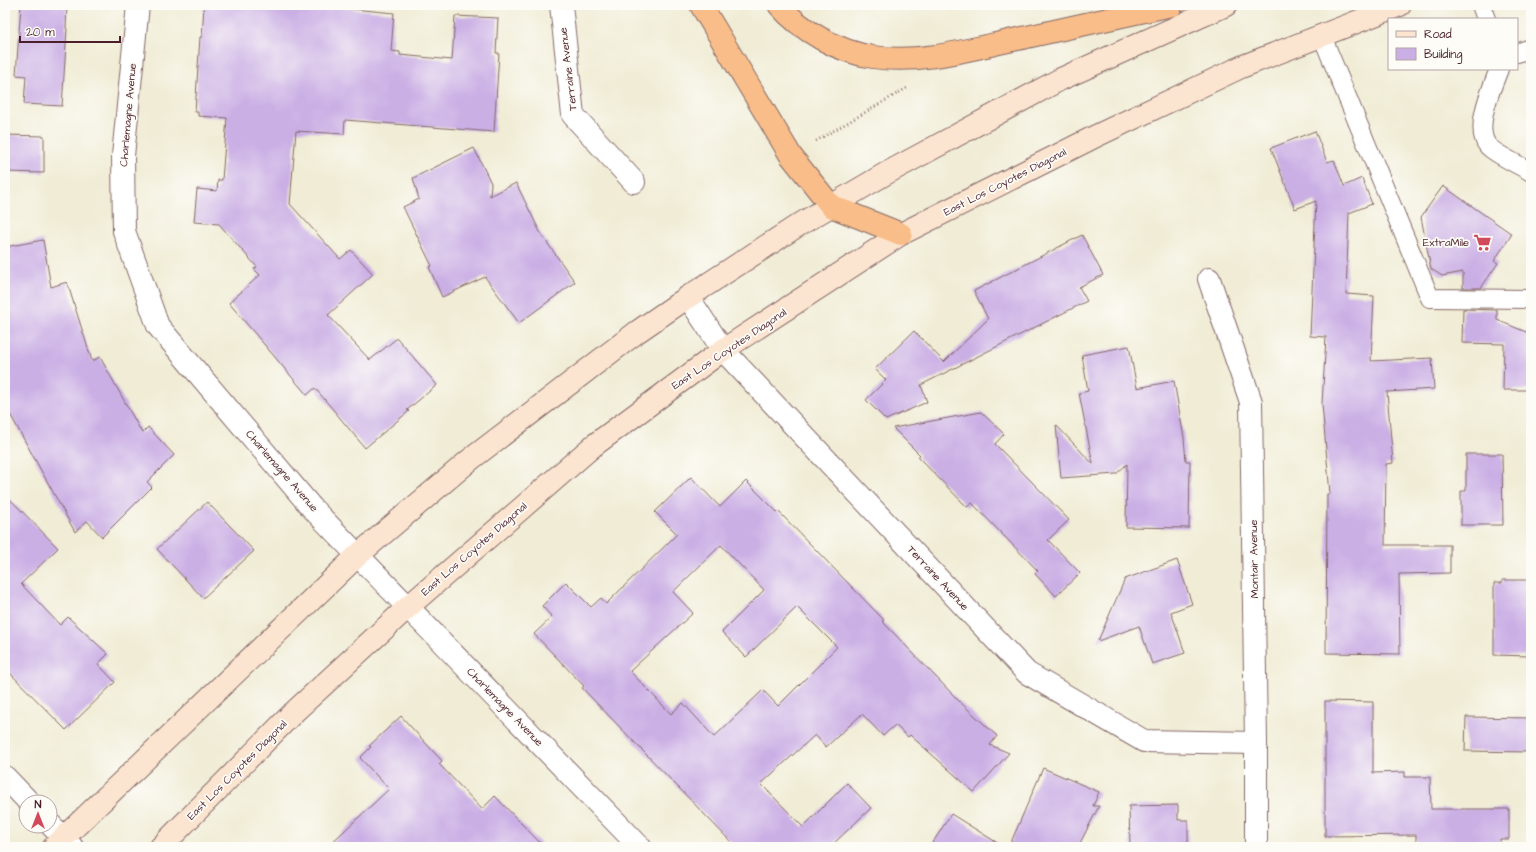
<svg xmlns="http://www.w3.org/2000/svg" width="1536" height="852" font-family="'Architects Daughter',sans-serif">
<style>
.building{fill:#caafe5;fill-rule:evenodd}
.lines{fill:none;stroke-linecap:round;stroke-linejoin:round}
.service-casing{stroke:#846766;stroke-width:20}
.minor-casing{stroke:#846766;stroke-width:24}
.secondary-casing{stroke:#846766;stroke-width:24}
.motorway-casing{stroke:#846766;stroke-width:24}
.path{stroke:#846766;stroke-width:2.5;stroke-dasharray:1 3;stroke-linecap:butt}
.service{stroke:#fff;stroke-width:18}
.minor{stroke:#fff;stroke-width:22}
.secondary{stroke:#fce5d0;stroke-width:22}
.motorway{stroke:#f8bd89;stroke-width:22}
.labels{text-anchor:middle;dominant-baseline:central;stroke-width:3.5;stroke-linejoin:round;paint-order:stroke}
.street-label{font-size:11px;fill:#4a1f2b;stroke:#fdfcf7}
.poi-label{font-size:11px;fill:#4a1f2b;stroke:#fdfcf7;text-anchor:end}
</style>
<rect width="100%" height="100%" fill="#fdfcf7"/>
<filter id="ink" filterUnits="userSpaceOnUse"><feTurbulence type="fractalNoise" baseFrequency=".025" numOctaves="2"/><feDisplacementMap in="SourceGraphic" scale="8" xChannelSelector="R" yChannelSelector="G"/><feConvolveMatrix kernelMatrix="1 2 1 2 8 2 1 2 1" color-interpolation-filters="sRGB"/></filter>
<filter id="wash" filterUnits="userSpaceOnUse"><feTurbulence type="fractalNoise" baseFrequency=".012" numOctaves="4" result="noise"/><feDisplacementMap in="SourceGraphic" scale="16" xChannelSelector="R" yChannelSelector="G"/><feGaussianBlur stdDeviation="0.9" result="paint"/><feColorMatrix in="noise" values="0 0 0 0 0 0 0 0 0 0 0 0 0 0 0 0 0 1.4 0 .05"/><feComposite in="paint" operator="in"/></filter>
<g filter="url(#wash)">
<rect width="100%" height="100%" fill="#f0ecd5"/>
<g id="blocks">
<!-- building -->
<g class="building">
<path d="M 21,5 L 67,5 L 66,28 L 67,29 L 62,106 L 24,104 L 26,76 L 16,75 Z"/>
<path d="M 204,5 L 311,5 L 394,13 L 391,51 L 400,52 L 400,55 L 452,60 L 455,16 L 498,18 L 496,53 L 499,53 L 494,132 L 345,120 L 344,134 L 296,131 L 290,204 L 340,259 L 351,250 L 373,274 L 328,315 L 370,360 L 397,338 L 437,385 L 407,410 L 409,411 L 365,448 L 315,388 L 307,395 L 229,303 L 260,275 L 254,269 L 257,267 L 219,224 L 194,222 L 197,189 L 217,191 L 218,180 L 222,180 L 227,118 L 198,116 L 198,112 L 195,112 L 200,37 L 202,37 Z"/>
<path d="M 1315,131 L 1327,162 L 1334,160 L 1344,186 L 1362,178 L 1372,204 L 1349,213 L 1346,294 L 1374,296 L 1371,361 L 1432,358 L 1434,389 L 1387,392 L 1393,463 L 1386,464 L 1385,545 L 1450,545 L 1450,573 L 1399,574 L 1400,654 L 1326,653 L 1327,494 L 1330,494 L 1322,404 L 1326,337 L 1310,336 L 1316,201 L 1295,209 L 1271,148 Z"/>
<path d="M 5,135 L 44,136 L 44,173 L 5,172 Z"/>
<path d="M 474,148 L 491,183 L 490,196 L 516,183 L 541,234 L 575,282 L 519,323 L 485,277 L 442,297 L 429,267 L 432,266 L 403,207 L 419,199 L 413,178 Z"/>
<path d="M 1443,186 L 1512,234 L 1494,261 L 1498,263 L 1481,288 L 1463,288 L 1463,272 L 1442,276 L 1431,269 L 1421,217 Z"/>
<path d="M 1082,235 L 1103,275 L 1079,287 L 1087,301 L 921,385 L 927,402 L 886,420 L 866,400 L 886,380 L 875,369 L 914,331 L 944,362 L 988,319 L 974,291 Z"/>
<path d="M 43,240 L 51,287 L 67,282 L 92,361 L 100,357 L 142,433 L 148,427 L 174,455 L 147,482 L 152,487 L 102,537 L 87,521 L 75,532 L 5,405 L 5,247 Z"/>
<path d="M 1463,309 L 1497,310 L 1497,320 L 1531,334 L 1531,390 L 1503,390 L 1504,344 L 1462,343 Z"/>
<path d="M 1129,346 L 1137,388 L 1174,381 L 1184,438 L 1186,461 L 1190,461 L 1189,528 L 1126,527 L 1127,464 L 1116,474 L 1061,478 L 1056,425 L 1093,464 L 1079,393 L 1088,391 L 1082,355 Z"/>
<path d="M 981,412 L 1004,434 L 995,444 L 1069,520 L 1048,540 L 1080,573 L 1056,596 L 1035,574 L 1038,571 L 972,503 L 967,507 L 918,457 L 920,455 L 893,428 Z"/>
<path d="M 1466,454 L 1502,454 L 1503,525 L 1461,525 L 1461,491 L 1466,491 Z"/>
<path d="M 691,477 L 720,507 L 746,481 L 777,512 L 778,511 L 884,620 L 882,621 L 960,702 L 997,736 L 990,745 L 1009,753 L 974,792 L 910,735 L 908,737 L 895,725 L 883,736 L 862,714 L 826,747 L 815,735 L 761,784 L 803,827 L 847,783 L 871,808 L 830,847 L 736,847 L 582,688 L 584,686 L 534,634 L 552,617 L 542,606 L 566,582 L 591,607 L 601,598 L 606,604 L 677,534 L 655,512 ZM 721,545 L 764,590 L 722,632 L 746,657 L 797,607 L 837,647 L 778,706 L 763,690 L 714,737 L 683,703 L 671,714 L 630,671 L 693,613 L 673,592 Z"/>
<path d="M 5,494 L 58,548 L 21,584 L 60,625 L 68,617 L 108,654 L 98,664 L 115,682 L 66,730 L 5,668 Z"/>
<path d="M 207,502 L 254,551 L 203,598 L 157,549 Z"/>
<path d="M 1177,560 L 1192,604 L 1171,612 L 1185,653 L 1152,664 L 1139,626 L 1098,641 L 1125,579 Z"/>
<path d="M 1502,580 L 1531,580 L 1531,656 L 1494,655 L 1494,583 L 1502,583 Z"/>
<path d="M 1325,701 L 1373,702 L 1373,773 L 1405,772 L 1405,777 L 1430,777 L 1431,809 L 1509,809 L 1509,839 L 1500,839 L 1500,847 L 1416,847 L 1416,835 L 1325,836 Z"/>
<path d="M 401,716 L 442,761 L 439,764 L 482,809 L 495,796 L 544,847 L 327,847 L 389,789 L 360,758 L 371,747 L 369,746 Z"/>
<path d="M 1466,717 L 1531,718 L 1531,752 L 1465,751 Z"/>
<path d="M 1043,768 L 1099,792 L 1093,806 L 1099,806 L 1078,847 L 1009,847 Z"/>
<path d="M 1178,805 L 1178,820 L 1188,820 L 1188,847 L 1130,847 L 1129,806 Z"/>
<path d="M 951,814 L 1004,847 L 930,847 Z"/>
</g>
</g>
</g>
<g filter="url(#ink)">
<use href="#blocks" fill-opacity="0" stroke="#846766" stroke-width="1"/>
<g class="lines">
<defs>
<g id="service">
<path d="M 1481,5 L 1486,19"/>
<path d="M 1322,36 L 1430,298 L 1531,299"/>
<path d="M 1517,53 L 1531,48"/>
<path d="M 1499,69 C 1492,88 1473,128 1488,146 C 1495,154 1521,166 1531,172"/>
</g>
<g id="minor">
<path d="M 138,5 L 123,156 L 124,231 L 158,326 L 312,508 L 640,847"/>
<path d="M 561,5 L 573,115 L 634,182"/>
<path d="M 1209,279 L 1251,402 L 1256,743 L 1256,847"/>
<path d="M 688,297 L 723,350 L 1027,673 L 1144,741 L 1256,743"/>
<path d="M 5,777 L 29,802"/>
<path d="M 50,824 L 72,847"/>
</g>
<g id="secondary">
<path d="M 54,847 L 358,555 L 471,459 L 637,332 L 688,297 L 797,226 L 885,174 L 1061,79 L 1226,5"/>
<path d="M 161,847 L 294,712 L 408,607 L 593,446 L 723,350 L 901,234 L 1096,136 L 1241,67 L 1400,5"/>
</g>
<g id="motorway">
<path d="M 701,5 L 791,156 L 831,206 L 901,234"/>
<path d="M 779,5 C 801,31 839,52 873,57 C 919,64 967,50 1013,40 C 1066,28 1119,17 1172,5"/>
</g>
</defs>
<!-- service casing -->
<use href="#service" class="service-casing"/>
<!-- minor casing -->
<use href="#minor" class="minor-casing"/>
<!-- secondary casing -->
<use href="#secondary" class="secondary-casing"/>
<!-- motorway casing -->
<use href="#motorway" class="motorway-casing"/>
<!-- path -->
<path class="path" d="M 816,141 L 907,88"/>
<!-- service -->
<use href="#service" class="service"/>
<!-- minor -->
<use href="#minor" class="minor"/>
<!-- secondary -->
<use href="#secondary" class="secondary"/>
<!-- motorway -->
<use href="#motorway" class="motorway"/>
</g>
</g>
<!-- icons -->
<defs>
<symbol id="supermarket-bare" viewBox="-9 -9 18 18"><path d="M-6-5.5h2.5l.6 2H6L4.5 2H-2.5L-4.4-4H-6ZM-1.5 3.2a1.3 1.3 0 1 0 .1 0ZM3 3.2a1.3 1.3 0 1 0 .1 0Z" fill="#d1495b" stroke="#fdfcf7" stroke-width="2.5" paint-order="stroke"/></symbol>
</defs>
<g fill-rule="evenodd">
<use href="#supermarket-bare" x="1470" y="230" width="25" height="25"/>
</g>
<g class="labels">
<!-- street labels -->
<g class="street-label">
<text transform="translate(568 69) rotate(-97)">Terraine Avenue</text>
<text transform="translate(128 115) rotate(-85)">Charlemagne Avenue</text>
<text transform="translate(1005 182) rotate(-27)">East Los Coyotes Diagonal</text>
<text transform="translate(729 349) rotate(-34)">East Los Coyotes Diagonal</text>
<text transform="translate(282 471) rotate(49)">Charlemagne Avenue</text>
<text transform="translate(474 549) rotate(-41)">East Los Coyotes Diagonal</text>
<text transform="translate(1254 559) rotate(-91)">Montair Avenue</text>
<text transform="translate(938 578) rotate(47)">Terraine Avenue</text>
<text transform="translate(505 707) rotate(46)">Charlemagne Avenue</text>
<text transform="translate(237 770) rotate(-45)">East Los Coyotes Diagonal</text>
</g>
<!-- poi labels -->
<g class="poi-label">
<text x="1469" y="242">ExtraMile</text>
</g>
</g>
<!-- margin -->
<rect width="1536" height="852" fill="none" stroke="#fdfcf7" stroke-width="20"/>
<!-- legend -->
<rect x="1388" y="18" width="130" height="52" fill="#fdfcf7" stroke="#b5a4a5"/>
<rect x="1396" y="31" width="20" height="6" fill="#fce5d0" stroke="#b5a4a5"/>
<text x="1424" y="38" font-size="12" fill="#4a1f2b">Road</text>
<rect x="1396" y="48" width="20" height="12" fill="#caafe5" stroke="#b5a4a5"/>
<text x="1424" y="58" font-size="12" fill="#4a1f2b">Building</text>
<!-- north arrow -->
<g transform="translate(38 814)"><circle r="19" fill="#fdfcf7" stroke="#b5a4a5"/>
<path d="M0-3L7 15L0 10L-7 15Z" fill="#d1495b"/>
<text y="-6" font-size="11" font-weight="bold" text-anchor="middle" fill="#4a1f2b">N</text>
</g>
<!-- scale -->
<path d="M20 36v6h100v-6" fill="none" stroke="#4a1f2b" stroke-width="2"/>
<text x="26" y="36" font-size="12" fill="#4a1f2b" stroke="#fdfcf7" stroke-width="3" paint-order="stroke">20 m</text>
</svg>
